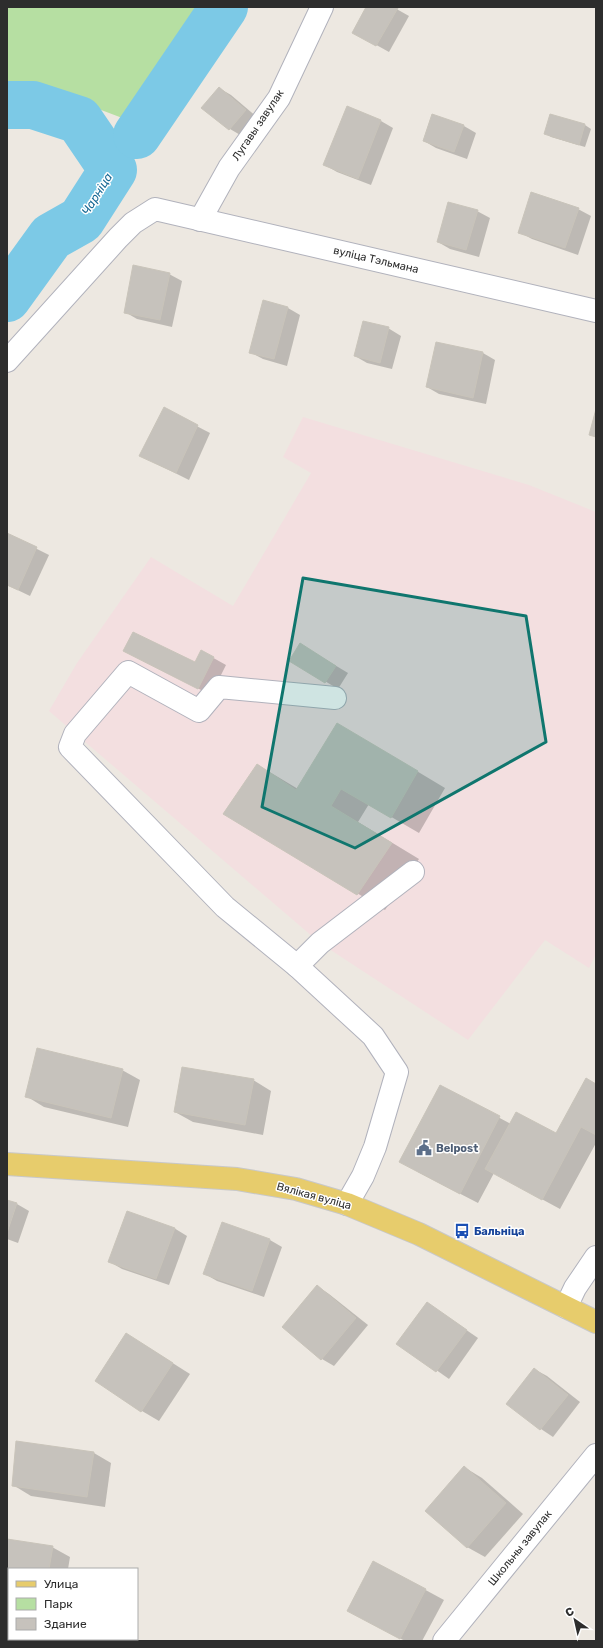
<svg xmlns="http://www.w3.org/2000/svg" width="603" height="1648" font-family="Rubik,sans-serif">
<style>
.medical{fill:#f3dfe0}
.green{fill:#b6dfa2}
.shadow{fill:#0003}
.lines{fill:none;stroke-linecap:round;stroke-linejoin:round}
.river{stroke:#7cc9e6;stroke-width:48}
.building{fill:#c6c2bc;stroke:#c9c4ba}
.minor-casing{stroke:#b1b2bc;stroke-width:24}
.major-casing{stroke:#c8c8c8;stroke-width:24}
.minor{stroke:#fff;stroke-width:22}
.major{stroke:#e7cc6c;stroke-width:22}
.marked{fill:#0f766e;fill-opacity:0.2;stroke:#0f766e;stroke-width:3;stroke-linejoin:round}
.labels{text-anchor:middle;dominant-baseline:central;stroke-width:3;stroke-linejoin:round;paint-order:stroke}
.street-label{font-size:11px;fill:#2d2d2d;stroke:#fff}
.service-label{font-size:11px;font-weight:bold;fill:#4e5e75;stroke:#fff;text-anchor:start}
.transit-label{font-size:11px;font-weight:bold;fill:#164399;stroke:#fff;text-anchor:start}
.water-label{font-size:12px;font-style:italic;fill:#186995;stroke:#fff}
</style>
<rect width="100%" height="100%" fill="#ede8e1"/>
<!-- medical -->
<path class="medical" d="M 303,417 L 529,485 L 596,512 L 596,954 L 589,968 L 545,940 L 468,1040 L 320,943 L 49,711 L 77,663 L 151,557 L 233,606 L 311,473 L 283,457 Z"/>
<!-- green -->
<path class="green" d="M 7,7 L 218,7 L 146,127 L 38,86 L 7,84 Z"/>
<!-- shadow -->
<g class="shadow">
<path d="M 367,7 L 393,7 L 409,16 L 389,52 L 353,32 Z"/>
<path d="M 219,88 L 231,95 L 258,118 L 242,136 L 230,129 L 203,108 Z"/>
<path d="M 347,108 L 381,121 L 393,128 L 371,185 L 337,172 L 325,165 Z"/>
<path d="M 551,115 L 585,125 L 591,129 L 585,147 L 551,137 L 545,133 Z"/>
<path d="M 464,126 L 476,133 L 467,159 L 436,148 L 424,141 Z"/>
<path d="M 578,209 L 591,216 L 578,255 L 532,239 L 519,232 Z"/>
<path d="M 477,211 L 490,218 L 479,257 L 450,249 L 438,242 Z"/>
<path d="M 169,274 L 182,281 L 172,327 L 137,319 L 125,312 Z"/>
<path d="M 288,308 L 300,315 L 287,366 L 263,359 L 250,352 Z"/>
<path d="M 388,328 L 401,336 L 392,369 L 367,363 L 355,356 Z"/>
<path d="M 437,343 L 483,353 L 495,360 L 486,404 L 439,394 L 427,387 Z"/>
<path d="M 164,409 L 210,433 L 189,480 L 153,462 Z"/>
<path d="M 7,534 L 49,555 L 30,596 L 7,585 Z"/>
<path d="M 124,651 L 195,663 L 201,651 L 226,665 L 211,695 Z"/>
<path d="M 313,652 L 348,673 L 338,689 L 290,660 Z"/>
<path d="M 365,740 L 445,788 L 419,833 L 369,804 L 358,822 L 419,859 L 385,910 L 224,813 L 258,765 L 298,789 Z"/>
<path d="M 122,1070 L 140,1080 L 128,1127 L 44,1107 L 26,1096 Z"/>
<path d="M 253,1080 L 271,1091 L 263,1135 L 193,1122 L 175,1112 Z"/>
<path d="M 596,1085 L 596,1143 L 560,1209 L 494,1173 L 478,1203 L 418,1172 L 440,1086 L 511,1124 L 556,1135 Z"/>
<path d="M 7,1201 L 17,1204 L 29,1211 L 18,1243 L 7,1239 Z"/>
<path d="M 174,1228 L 187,1236 L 169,1285 L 122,1269 L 110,1262 Z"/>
<path d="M 270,1240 L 282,1247 L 264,1297 L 217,1281 L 205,1274 Z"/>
<path d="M 317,1286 L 329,1294 L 368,1325 L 334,1366 L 322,1359 Z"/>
<path d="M 427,1303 L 478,1338 L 449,1379 L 398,1343 Z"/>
<path d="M 144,1345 L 190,1374 L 159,1421 L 142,1411 Z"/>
<path d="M 534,1369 L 547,1376 L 580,1402 L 553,1437 L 541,1429 L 507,1403 Z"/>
<path d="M 94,1453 L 111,1463 L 105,1507 L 31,1496 L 13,1485 Z"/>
<path d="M 464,1467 L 482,1478 L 523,1514 L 485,1557 L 467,1547 Z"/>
<path d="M 7,1540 L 52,1547 L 70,1557 L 68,1569 L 9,1569 L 9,1582 L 7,1581 Z"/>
<path d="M 374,1562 L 444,1600 L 422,1641 L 405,1641 L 366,1620 Z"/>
</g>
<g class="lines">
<!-- river -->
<g class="river">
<path d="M 7,105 L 33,105 L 79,120 L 113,170 L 81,220 L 51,237 L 7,298"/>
<path d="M 137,135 L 224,7"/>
</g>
</g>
<!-- building -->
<g class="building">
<path d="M 366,7 L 398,8 L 376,46 L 352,33 Z"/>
<path d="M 219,87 L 246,110 L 229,130 L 201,108 Z"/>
<path d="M 347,106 L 381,120 L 358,179 L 323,165 Z"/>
<path d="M 432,114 L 464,125 L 454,152 L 423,141 Z"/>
<path d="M 550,114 L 585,124 L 579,145 L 544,134 Z"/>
<path d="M 531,192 L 579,208 L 565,248 L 518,233 Z"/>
<path d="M 448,202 L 478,210 L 466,250 L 437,242 Z"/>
<path d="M 133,265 L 170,273 L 160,320 L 124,313 Z"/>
<path d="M 263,300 L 288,307 L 274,359 L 249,353 Z"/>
<path d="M 363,321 L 389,327 L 380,363 L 354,356 Z"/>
<path d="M 436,342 L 483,352 L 473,398 L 426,387 Z"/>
<path d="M 164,407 L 198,425 L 176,473 L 139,456 Z"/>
<path d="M 596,409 L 596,437 L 589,435 Z"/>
<path d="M 7,533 L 37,547 L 18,590 L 7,585 Z"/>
<path d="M 133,632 L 195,662 L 201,650 L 214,657 L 198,689 L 123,651 Z"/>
<path d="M 300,643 L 336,666 L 325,683 L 289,661 Z"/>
<path d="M 337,723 L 418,771 L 391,818 L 341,789 L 331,806 L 392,843 L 357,895 L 223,814 L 257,764 L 296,790 Z"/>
<path d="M 37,1048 L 123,1069 L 111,1118 L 25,1097 Z"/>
<path d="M 182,1067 L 254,1079 L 245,1125 L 174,1112 Z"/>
<path d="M 586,1078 L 596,1084 L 596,1135 L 581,1127 L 542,1200 L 485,1169 L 516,1112 L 556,1133 Z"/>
<path d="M 440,1085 L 500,1116 L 460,1194 L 399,1162 Z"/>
<path d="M 7,1200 L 17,1203 L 7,1233 Z"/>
<path d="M 127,1211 L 175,1228 L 156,1279 L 108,1262 Z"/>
<path d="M 222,1222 L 270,1239 L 252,1291 L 203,1274 Z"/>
<path d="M 317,1285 L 356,1318 L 321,1360 L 282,1327 Z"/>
<path d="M 427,1302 L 467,1330 L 436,1372 L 396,1344 Z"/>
<path d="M 126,1333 L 173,1363 L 141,1412 L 95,1381 Z"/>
<path d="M 534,1368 L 568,1395 L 540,1430 L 506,1404 Z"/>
<path d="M 16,1441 L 94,1452 L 87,1497 L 12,1486 Z"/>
<path d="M 464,1466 L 506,1503 L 467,1548 L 425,1511 Z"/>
<path d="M 7,1539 L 53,1546 L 49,1569 L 9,1569 L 9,1575 L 7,1575 Z"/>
<path d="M 373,1561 L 426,1589 L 400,1639 L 347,1611 Z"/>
</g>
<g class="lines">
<defs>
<g id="minor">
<path d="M 200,220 L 229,168 L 279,98 L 322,7"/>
<path d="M 7,361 L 118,238 L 133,223 L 155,209 L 596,311"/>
<path d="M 335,698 L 219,687 L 199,711 L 128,672 L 75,734 L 70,747 L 225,907 L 297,966 L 373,1036 L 397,1072 L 375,1147 L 363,1176 L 347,1204"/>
<path d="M 297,966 L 320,943 L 413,872"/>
<path d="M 566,1307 L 575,1288 L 596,1257"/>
<path d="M 444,1641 L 596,1455"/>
</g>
<path id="major" d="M 7,1164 L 237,1179 L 296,1189 L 347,1204 L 419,1234 L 596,1322"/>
</defs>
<!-- minor casing -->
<use href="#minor" class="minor-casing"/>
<!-- major casing -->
<use href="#major" class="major-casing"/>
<!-- minor -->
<use href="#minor" class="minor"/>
<!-- major -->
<use href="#major" class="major"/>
</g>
<!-- marked area -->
<path class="marked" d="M 303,578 L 526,616 L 546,742 L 355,848 L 262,807 Z"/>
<!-- icons -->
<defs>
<symbol id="civic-bare" viewBox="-9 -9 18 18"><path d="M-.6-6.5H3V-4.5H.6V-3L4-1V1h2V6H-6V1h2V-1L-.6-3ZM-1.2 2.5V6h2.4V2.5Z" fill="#5c6f8a" stroke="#fff" stroke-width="2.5" paint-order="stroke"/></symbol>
<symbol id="bus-bare" viewBox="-9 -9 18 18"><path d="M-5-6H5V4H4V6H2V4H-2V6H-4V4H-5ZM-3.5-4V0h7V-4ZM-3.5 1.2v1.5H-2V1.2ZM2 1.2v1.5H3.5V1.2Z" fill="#1a4fb4" stroke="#fff" stroke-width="2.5" paint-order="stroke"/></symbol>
</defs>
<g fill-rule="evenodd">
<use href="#civic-bare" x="413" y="1137" width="22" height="22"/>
<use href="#bus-bare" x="451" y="1220" width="22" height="22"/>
</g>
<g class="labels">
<!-- street labels -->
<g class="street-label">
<text transform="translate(258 125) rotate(-56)">Лугавы завулак</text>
<text transform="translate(376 260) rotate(13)">вуліца Тэльмана</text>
<text transform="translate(314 1196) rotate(15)">Вялікая вуліца</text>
<text transform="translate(520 1548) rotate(-51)">Школьны завулак</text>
</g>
<!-- service labels -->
<g class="service-label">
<text x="436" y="1148">Belpost</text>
</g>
<!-- transit labels -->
<g class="transit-label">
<text x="474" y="1231">Бальніца</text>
</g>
<!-- water labels -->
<g class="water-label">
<text transform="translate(97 194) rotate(-58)">Чарніца</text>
</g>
</g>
<!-- border -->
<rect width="603" height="1648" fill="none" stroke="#2d2d2d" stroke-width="16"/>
<!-- legend -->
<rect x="8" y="1568" width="130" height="72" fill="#ffffff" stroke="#ababab"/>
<rect x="16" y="1581" width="20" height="6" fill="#e7cc6c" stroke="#ababab"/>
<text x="44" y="1588" font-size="12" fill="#2d2d2d">Улица</text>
<rect x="16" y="1598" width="20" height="12" fill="#b6dfa2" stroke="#ababab"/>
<text x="44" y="1608" font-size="12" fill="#2d2d2d">Парк</text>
<rect x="16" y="1618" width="20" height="12" fill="#c6c2bc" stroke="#ababab"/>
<text x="44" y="1628" font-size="12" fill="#2d2d2d">Здание</text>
<!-- north arrow -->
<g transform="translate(575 1620) rotate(326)" stroke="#ffffff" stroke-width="3" paint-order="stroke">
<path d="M0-3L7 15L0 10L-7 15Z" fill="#2d2d2d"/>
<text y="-6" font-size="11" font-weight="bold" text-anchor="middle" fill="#2d2d2d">С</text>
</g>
</svg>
